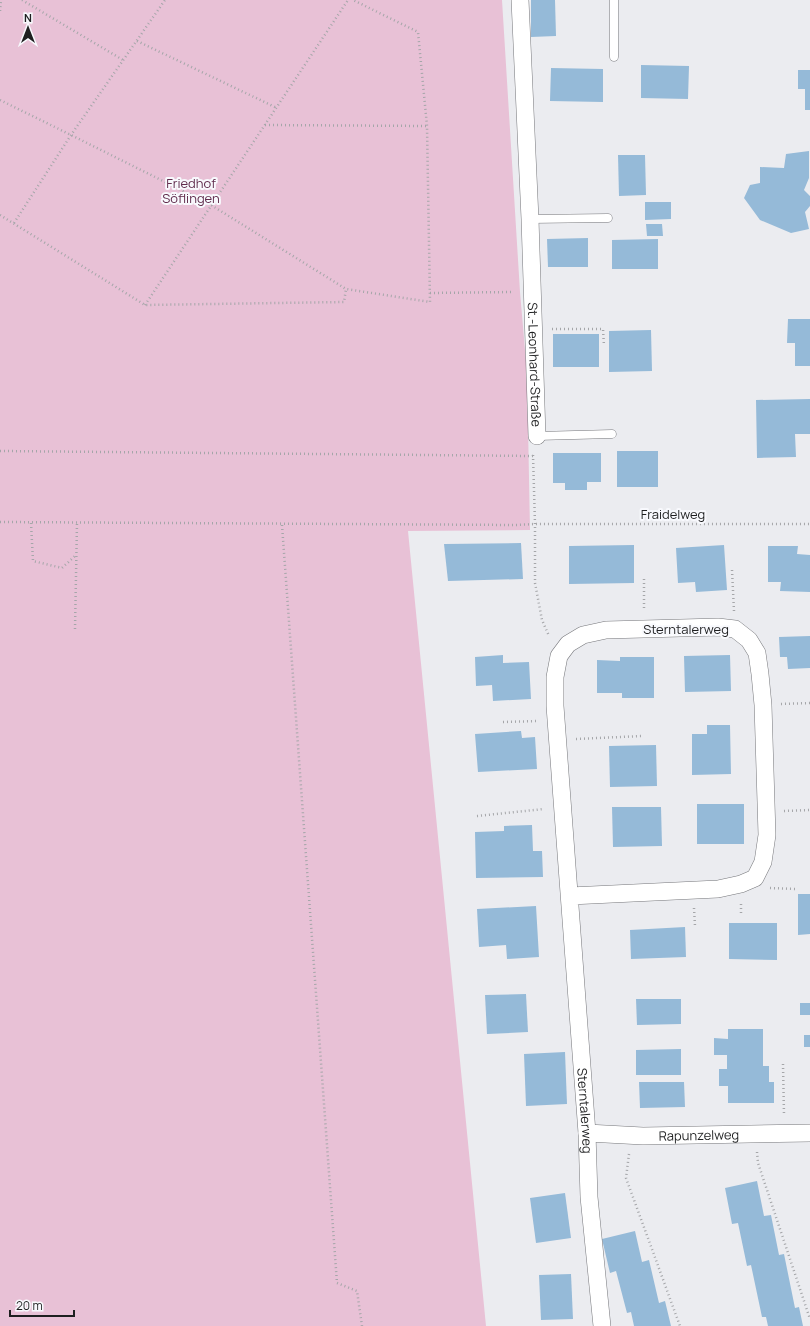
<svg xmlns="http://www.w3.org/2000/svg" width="810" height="1326" font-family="Manrope,sans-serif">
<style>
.green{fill:#e8c1d6}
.building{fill:#95bad8}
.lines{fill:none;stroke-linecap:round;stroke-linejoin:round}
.service-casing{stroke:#76777b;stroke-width:9}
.minor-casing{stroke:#76777b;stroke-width:18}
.path{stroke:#a5a6a9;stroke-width:2.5;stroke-dasharray:1 3;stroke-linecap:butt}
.service{stroke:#fff;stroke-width:8}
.minor{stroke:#fff;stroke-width:17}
.labels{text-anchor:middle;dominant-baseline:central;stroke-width:4;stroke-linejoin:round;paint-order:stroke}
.park-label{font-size:13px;fill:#602b4c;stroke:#f8f9fd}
.street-label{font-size:13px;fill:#1e1f20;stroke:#f8f9fd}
</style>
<rect width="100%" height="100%" fill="#ebecf0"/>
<!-- green -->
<path class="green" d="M 0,0 L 502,0 L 520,292 L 527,373 L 530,530 L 408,531 L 486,1326 L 0,1326 Z"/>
<!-- building -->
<g class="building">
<path d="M 531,0 L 555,0 L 556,36 L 531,37 Z"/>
<path d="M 641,65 L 689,66 L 688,99 L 641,98 Z"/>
<path d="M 551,68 L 603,69 L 603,102 L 550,101 Z"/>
<path d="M 798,70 L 810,70 L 810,110 L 805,110 L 805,89 L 798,89 Z"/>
<path d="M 809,151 L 809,178 L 804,190 L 810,196 L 810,206 L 805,212 L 809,229 L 791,233 L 760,220 L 744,198 L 750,185 L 760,183 L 760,167 L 784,168 L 786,154 Z"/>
<path d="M 618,155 L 645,155 L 646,195 L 619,196 Z"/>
<path d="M 645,202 L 671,202 L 671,219 L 645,220 Z"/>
<path d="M 646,224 L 662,224 L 663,236 L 647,236 Z"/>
<path d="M 588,238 L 588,267 L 548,267 L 547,239 Z"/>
<path d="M 658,239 L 658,269 L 612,269 L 612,240 Z"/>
<path d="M 788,319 L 810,319 L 810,366 L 795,366 L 795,343 L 787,343 Z"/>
<path d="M 651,330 L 652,371 L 609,372 L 609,331 Z"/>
<rect x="553" y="334" width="46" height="33"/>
<path d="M 810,399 L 810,434 L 795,434 L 796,457 L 757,458 L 756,400 Z"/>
<rect x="617" y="451" width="41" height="36"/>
<path d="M 553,453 L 601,453 L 601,482 L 587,482 L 587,490 L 565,490 L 565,483 L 553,483 Z"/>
<path d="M 521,543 L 523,579 L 448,581 L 444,544 Z"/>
<path d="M 634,545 L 634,583 L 569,584 L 569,546 Z"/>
<path d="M 724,545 L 727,590 L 696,592 L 695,582 L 678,583 L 676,548 Z"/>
<path d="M 768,546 L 798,546 L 797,554 L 810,555 L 810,592 L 780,591 L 781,582 L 768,582 Z"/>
<path d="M 810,636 L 810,668 L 788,669 L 787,657 L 780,657 L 779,637 Z"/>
<path d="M 503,655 L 503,663 L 529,662 L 531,699 L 493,701 L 492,685 L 476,686 L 475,657 Z"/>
<path d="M 730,655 L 731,691 L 685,692 L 684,656 Z"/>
<path d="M 620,657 L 654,657 L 654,698 L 622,698 L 622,693 L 597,693 L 597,660 L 620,661 Z"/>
<path d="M 707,725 L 730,725 L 731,774 L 692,775 L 692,734 L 707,734 Z"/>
<path d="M 521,731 L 522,738 L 535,737 L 537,769 L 478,772 L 475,734 Z"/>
<path d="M 656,745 L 657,786 L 610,787 L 609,746 Z"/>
<rect x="697" y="804" width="47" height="40"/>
<path d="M 612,807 L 661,807 L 662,846 L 613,847 Z"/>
<path d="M 532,825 L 533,851 L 542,851 L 543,877 L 476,878 L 475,832 L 504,831 L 504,826 Z"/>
<path d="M 798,894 L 810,894 L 810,934 L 798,935 Z"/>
<path d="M 536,906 L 539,957 L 507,959 L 506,945 L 479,947 L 477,909 Z"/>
<path d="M 729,923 L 777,923 L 777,960 L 729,959 Z"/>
<path d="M 685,927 L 686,957 L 631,959 L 630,930 Z"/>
<path d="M 526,994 L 528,1032 L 487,1034 L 485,995 Z"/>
<path d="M 636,999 L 681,999 L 681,1024 L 637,1025 Z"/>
<rect x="800" y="1003" width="10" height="12"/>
<path d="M 728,1029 L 763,1029 L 763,1066 L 769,1066 L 769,1082 L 774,1082 L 774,1103 L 728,1103 L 728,1086 L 719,1086 L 719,1069 L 727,1069 L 727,1055 L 714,1055 L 714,1038 L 728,1039 Z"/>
<rect x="804" y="1035" width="6" height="12"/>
<path d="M 681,1049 L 681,1075 L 636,1075 L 636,1050 Z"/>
<path d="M 565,1052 L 567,1104 L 526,1106 L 524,1054 Z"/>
<path d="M 639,1082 L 684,1082 L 685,1107 L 640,1108 Z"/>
<path d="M 757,1181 L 764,1216 L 771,1215 L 779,1255 L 784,1254 L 795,1308 L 799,1307 L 803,1326 L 768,1326 L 766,1317 L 762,1317 L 751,1265 L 747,1266 L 738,1223 L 732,1224 L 725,1188 Z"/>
<path d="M 565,1193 L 571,1238 L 536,1243 L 530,1198 Z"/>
<path d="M 635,1231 L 642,1262 L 649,1260 L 659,1303 L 665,1301 L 671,1326 L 634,1326 L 631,1312 L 627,1313 L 616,1271 L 610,1273 L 602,1239 Z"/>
<path d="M 571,1274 L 573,1319 L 541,1320 L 539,1275 Z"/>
</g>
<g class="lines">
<defs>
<g id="service">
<path d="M 614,57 L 614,0"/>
<path d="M 530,219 L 608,218"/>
<path d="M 537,436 L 612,434"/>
</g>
<g id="minor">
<path id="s1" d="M 520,0 L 530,219 L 537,436"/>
<path id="s2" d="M 570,896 L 718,889 L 741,884 L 755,878 L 763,862 L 767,835 L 763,705 L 760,674 L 757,653 L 749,640 L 735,629 L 718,627 L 606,630 L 583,635 L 568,644 L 559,656 L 555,677 L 555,706 L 587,1133 L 589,1197 L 602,1326"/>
<path id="s3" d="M 587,1133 L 643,1136 L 810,1133"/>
</g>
</defs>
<!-- service casing -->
<use href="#service" class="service-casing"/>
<!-- minor casing -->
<use href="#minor" class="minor-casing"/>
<!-- path -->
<g class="path">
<path d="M 22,0 L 123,60"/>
<path d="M 0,11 L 1,0"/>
<path d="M 137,41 L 277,108"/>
<path d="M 0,100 L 71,135 L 211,205 L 346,289 L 430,302 L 427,126 L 418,32 L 353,0"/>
<path d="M 265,125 L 427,126"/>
<path d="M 0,215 L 145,305 L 344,302 L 346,289"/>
<path d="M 14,223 L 71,135 L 165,0"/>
<path d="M 430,293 L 513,292"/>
<path d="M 145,305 L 348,0"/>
<path d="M 552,329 L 603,329 L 604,346"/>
<path d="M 0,451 L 533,456"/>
<path d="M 533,455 L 535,524 L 535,583 L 542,620 L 549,636"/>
<path d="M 0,522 L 517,525 L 535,524 L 810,524"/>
<path d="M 31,523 L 33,561 L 62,568 L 76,555"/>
<path d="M 282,525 L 337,1283 L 357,1291 L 362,1326"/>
<path d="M 732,570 L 734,611"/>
<path d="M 644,579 L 644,610"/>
<path d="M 75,629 L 77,523"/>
<path d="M 781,704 L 810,703"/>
<path d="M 503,722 L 537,721"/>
<path d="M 576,739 L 642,736"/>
<path d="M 784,811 L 810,810"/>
<path d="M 477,816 L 544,809"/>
<path d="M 770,888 L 796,889"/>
<path d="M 741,904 L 741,915"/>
<path d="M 694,908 L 695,926"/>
<path d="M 783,1064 L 784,1115"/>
<path d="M 757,1152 L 758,1163 L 810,1319"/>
<path d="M 629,1154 L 626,1178 L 680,1326"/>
</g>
<!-- service -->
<use href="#service" class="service"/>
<!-- minor -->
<use href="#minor" class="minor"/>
</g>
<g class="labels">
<!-- park labels -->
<g class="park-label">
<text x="191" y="183">Friedhof<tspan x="191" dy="15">Söflingen</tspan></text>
</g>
<!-- street labels -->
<g class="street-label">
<text stroke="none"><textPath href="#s1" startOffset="365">St.-Leonhard-Straße</textPath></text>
<text x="673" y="514">Fraidelweg</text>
<text x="686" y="629">Sterntalerweg</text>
<text stroke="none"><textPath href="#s2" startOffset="1089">Sterntalerweg</textPath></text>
<text stroke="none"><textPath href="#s3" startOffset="112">Rapunzelweg</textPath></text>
</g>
</g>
<!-- north arrow -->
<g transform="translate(28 28)" stroke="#f8f9fd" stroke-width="3" paint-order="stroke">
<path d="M0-3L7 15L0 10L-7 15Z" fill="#1e1f20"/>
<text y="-6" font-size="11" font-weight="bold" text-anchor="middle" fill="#1e1f20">N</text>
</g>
<!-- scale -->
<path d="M10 1310v6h64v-6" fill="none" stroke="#1e1f20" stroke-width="2"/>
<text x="16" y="1310" font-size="12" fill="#1e1f20" stroke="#f8f9fd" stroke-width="3" paint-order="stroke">20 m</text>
</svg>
